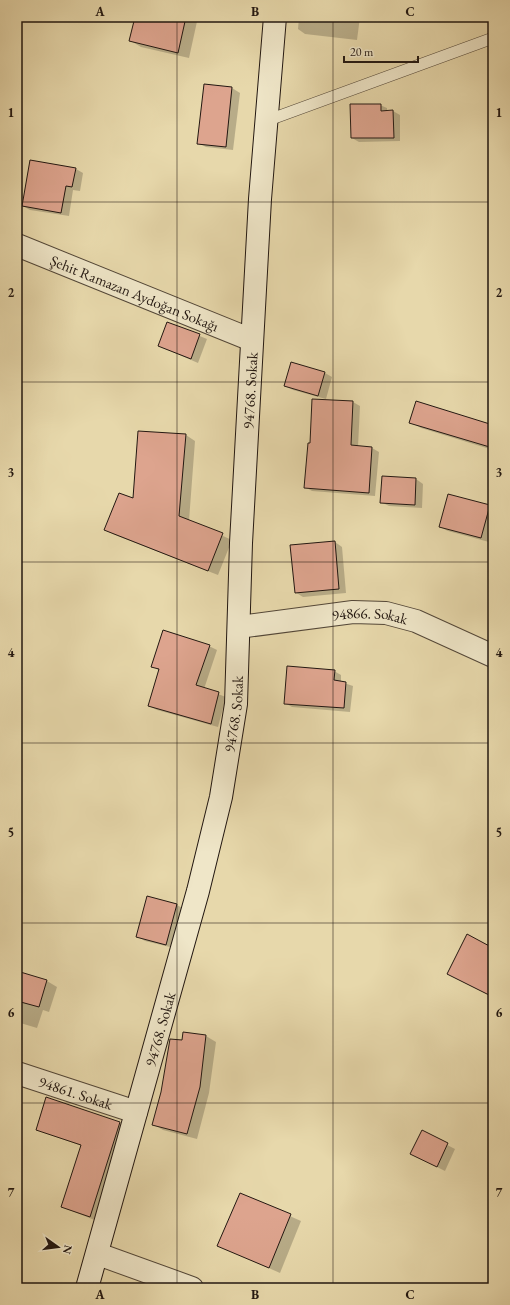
<svg xmlns="http://www.w3.org/2000/svg" width="510" height="1305" font-family="'EB Garamond',serif">
<style>
.shadow{fill:#0003}
.building{fill:#dda48e;stroke:#221711}
.lines{fill:none;stroke-linecap:round;stroke-linejoin:round}
.lane-casing{stroke:#534738;stroke-width:12}
.street-casing{stroke:#534738;stroke-width:24}
.secondary-casing{stroke:#221711;stroke-width:24}
.lane{stroke:#efe6c8;stroke-width:11}
.street{stroke:#efe6c8;stroke-width:22}
.secondary{stroke:#efe6c8;stroke-width:22}
.grid{fill:none;stroke:#221711;stroke-width:1;stroke-opacity:0.55}
.labels{text-anchor:middle;dominant-baseline:central;stroke-width:3.5;stroke-linejoin:round;paint-order:stroke}
.street-label{font-size:15px;fill:#221711;stroke:#efe6c8}
.neatline{fill:none;stroke:#221711;stroke-width:1.5}
.grid-label{font-size:13px;text-anchor:middle;font-weight:bold;fill:#221711}
</style>
<rect width="100%" height="100%" fill="#e7d8ab"/>
<filter id="stains"><feTurbulence type="fractalNoise" baseFrequency=".005" numOctaves="4"/><feColorMatrix values="0 0 0 0 .2 0 0 0 0 .09 0 0 0 0 .02 0 0 0 .5 -.17"/></filter>
<radialGradient id="worn" r=".72"><stop offset=".6" stop-color="#630" stop-opacity="0"/><stop offset="1" stop-color="#630" stop-opacity=".3"/></radialGradient>
<!-- shadow -->
<g class="shadow">
<path d="M 136,17 L 198,17 L 189,58 L 141,47 L 131,41 Z"/>
<path d="M 299,17 L 360,17 L 357,40 L 305,34 L 298,29 Z"/>
<path d="M 420,17 L 439,17 L 438,21 Z"/>
<path d="M 205,85 L 232,88 L 240,93 L 233,150 L 206,147 L 198,143 Z"/>
<path d="M 380,105 L 387,108 L 387,112 L 393,111 L 400,115 L 400,141 L 359,142 L 352,138 Z"/>
<path d="M 76,169 L 83,173 L 80,191 L 73,190 L 69,216 L 30,210 L 23,206 Z"/>
<path d="M 168,323 L 207,339 L 198,363 L 159,346 Z"/>
<path d="M 292,363 L 325,373 L 332,377 L 326,399 L 293,390 L 285,386 Z"/>
<path d="M 313,400 L 353,402 L 360,406 L 358,447 L 372,448 L 379,452 L 375,496 L 312,491 L 305,487 L 311,444 Z"/>
<path d="M 410,422 L 493,426 L 493,450 L 421,428 Z"/>
<path d="M 186,435 L 195,441 L 189,521 L 232,540 L 218,575 L 115,535 L 105,530 L 134,500 Z"/>
<path d="M 416,479 L 423,484 L 422,508 L 389,506 L 381,502 Z"/>
<path d="M 489,506 L 493,508 L 493,525 L 489,542 L 448,531 L 440,527 Z"/>
<path d="M 335,542 L 342,547 L 346,593 L 303,597 L 295,592 Z"/>
<path d="M 209,646 L 217,650 L 204,689 L 226,697 L 218,727 L 157,710 L 149,706 L 160,671 L 152,666 Z"/>
<path d="M 334,671 L 341,675 L 341,682 L 353,686 L 350,712 L 292,707 L 285,703 Z"/>
<path d="M 177,905 L 184,909 L 174,948 L 145,941 L 137,936 Z"/>
<path d="M 17,972 L 47,981 L 57,987 L 49,1012 L 43,1010 L 37,1028 L 17,1022 Z"/>
<path d="M 184,1033 L 206,1036 L 216,1042 L 209,1093 L 197,1139 L 163,1130 L 153,1124 L 183,1041 Z"/>
<path d="M 47,1099 L 120,1123 L 127,1127 L 97,1221 L 62,1207 L 82,1146 L 37,1130 Z"/>
<path d="M 422,1132 L 455,1149 L 445,1171 L 419,1158 Z"/>
<path d="M 240,1194 L 301,1221 L 280,1273 L 219,1246 Z"/>
</g>
<!-- building -->
<g class="building">
<path d="M 135,17 L 186,17 L 178,53 L 129,41 Z"/>
<path d="M 204,84 L 232,87 L 226,147 L 197,144 Z"/>
<path d="M 350,104 L 381,104 L 381,111 L 393,110 L 394,138 L 351,138 Z"/>
<path d="M 30,160 L 76,168 L 72,187 L 66,186 L 61,213 L 22,206 Z"/>
<path d="M 167,322 L 200,334 L 191,359 L 158,346 Z"/>
<path d="M 291,362 L 325,372 L 318,396 L 284,386 Z"/>
<path d="M 312,399 L 353,401 L 351,445 L 372,447 L 369,493 L 304,488 L 308,443 L 310,443 Z"/>
<path d="M 416,401 L 493,425 L 493,448 L 409,423 Z"/>
<path d="M 138,431 L 186,434 L 179,516 L 223,533 L 208,571 L 104,530 L 119,493 L 133,498 Z"/>
<path d="M 382,476 L 416,478 L 415,505 L 380,503 Z"/>
<path d="M 448,494 L 490,505 L 481,538 L 439,527 Z"/>
<path d="M 335,541 L 339,589 L 295,593 L 290,545 Z"/>
<path d="M 163,630 L 210,645 L 196,685 L 219,692 L 211,724 L 148,706 L 159,669 L 151,667 Z"/>
<path d="M 287,666 L 335,670 L 334,680 L 346,682 L 344,708 L 284,704 Z"/>
<path d="M 147,896 L 177,904 L 166,945 L 136,937 Z"/>
<path d="M 467,934 L 493,948 L 493,997 L 447,974 Z"/>
<path d="M 17,971 L 47,980 L 39,1007 L 17,1001 Z"/>
<path d="M 183,1032 L 206,1035 L 200,1087 L 187,1134 L 152,1125 L 161,1092 L 170,1039 L 182,1040 Z"/>
<path d="M 46,1097 L 120,1122 L 90,1217 L 61,1207 L 81,1145 L 36,1130 Z"/>
<path d="M 422,1130 L 448,1143 L 437,1167 L 410,1154 Z"/>
<path d="M 240,1193 L 291,1214 L 269,1268 L 217,1246 Z"/>
</g>
<g class="lines">
<defs>
<path id="lane" d="M 266,121 L 493,38"/>
<g id="street">
<path id="s1" d="M 17,245 L 252,340"/>
<path id="s2" d="M 239,627 L 353,612 L 386,613 L 416,621 L 493,656"/>
<path id="s3" d="M 17,1073 L 136,1112"/>
<path d="M 98,1254 L 192,1288"/>
</g>
<g id="secondary">
<path id="s4" d="M 87,1288 L 198,891 L 221,797 L 236,704 L 241,543 L 260,199 L 275,17"/>
</g>
</defs>
<!-- lane casing -->
<use href="#lane" class="lane-casing"/>
<!-- street casing -->
<use href="#street" class="street-casing"/>
<!-- secondary casing -->
<use href="#secondary" class="secondary-casing"/>
<!-- lane -->
<use href="#lane" class="lane"/>
<!-- street -->
<use href="#street" class="street"/>
<!-- secondary -->
<use href="#secondary" class="secondary"/>
</g>
<!-- grid -->
<path class="grid" d="M 177,17 L 177,1288M 333,17 L 333,1288M 17,202 L 493,202M 17,382 L 493,382M 17,562 L 493,562M 17,743 L 493,743M 17,923 L 493,923M 17,1103 L 493,1103"/>
<g class="labels">
<!-- street labels -->
<g class="street-label">
<text stroke="none"><textPath href="#s1" startOffset="127">Şehit Ramazan Aydoğan Sokağı</textPath></text>
<text stroke="none"><textPath href="#s4" startOffset="917">94768. Sokak</textPath></text>
<text stroke="none"><textPath href="#s2" startOffset="132">94866. Sokak</textPath></text>
<text stroke="none"><textPath href="#s4" startOffset="593">94768. Sokak</textPath></text>
<text stroke="none"><textPath href="#s4" startOffset="269">94768. Sokak</textPath></text>
<text stroke="none"><textPath href="#s3" startOffset="62">94861. Sokak</textPath></text>
</g>
</g>
<!-- margin -->
<rect width="510" height="1305" fill="none" stroke="#e7d8ab" stroke-width="44"/>
<!-- north arrow -->
<g transform="translate(58 1247) rotate(104)" stroke="#efe6c8" stroke-width="3" paint-order="stroke">
<path d="M0-3L7 15L0 10L-7 15Z" fill="#221711"/>
<text y="-6" font-size="11" font-weight="bold" text-anchor="middle" fill="#221711">N</text>
</g>
<!-- scale -->
<path d="M344 56v6h74v-6" fill="none" stroke="#221711" stroke-width="2"/>
<text x="350" y="56" font-size="12" fill="#221711" stroke="#efe6c8" stroke-width="3" paint-order="stroke">20 m</text>
<rect x="22" y="22" width="466" height="1261" class="neatline"/>
<g class="grid-label">
<text x="100" y="16">A</text>
<text x="255" y="16">B</text>
<text x="410" y="16">C</text>
<text x="11" y="117">1</text>
<text x="499" y="117">1</text>
<text x="11" y="297">2</text>
<text x="499" y="297">2</text>
<text x="11" y="477">3</text>
<text x="499" y="477">3</text>
<text x="11" y="657">4</text>
<text x="499" y="657">4</text>
<text x="11" y="837">5</text>
<text x="499" y="837">5</text>
<text x="11" y="1017">6</text>
<text x="499" y="1017">6</text>
<text x="11" y="1197">7</text>
<text x="499" y="1197">7</text>
<text x="100" y="1299">A</text>
<text x="255" y="1299">B</text>
<text x="410" y="1299">C</text>
</g>
<rect width="100%" height="100%" filter="url(#stains)"/>
<rect width="100%" height="100%" fill="url(#worn)"/>
</svg>
